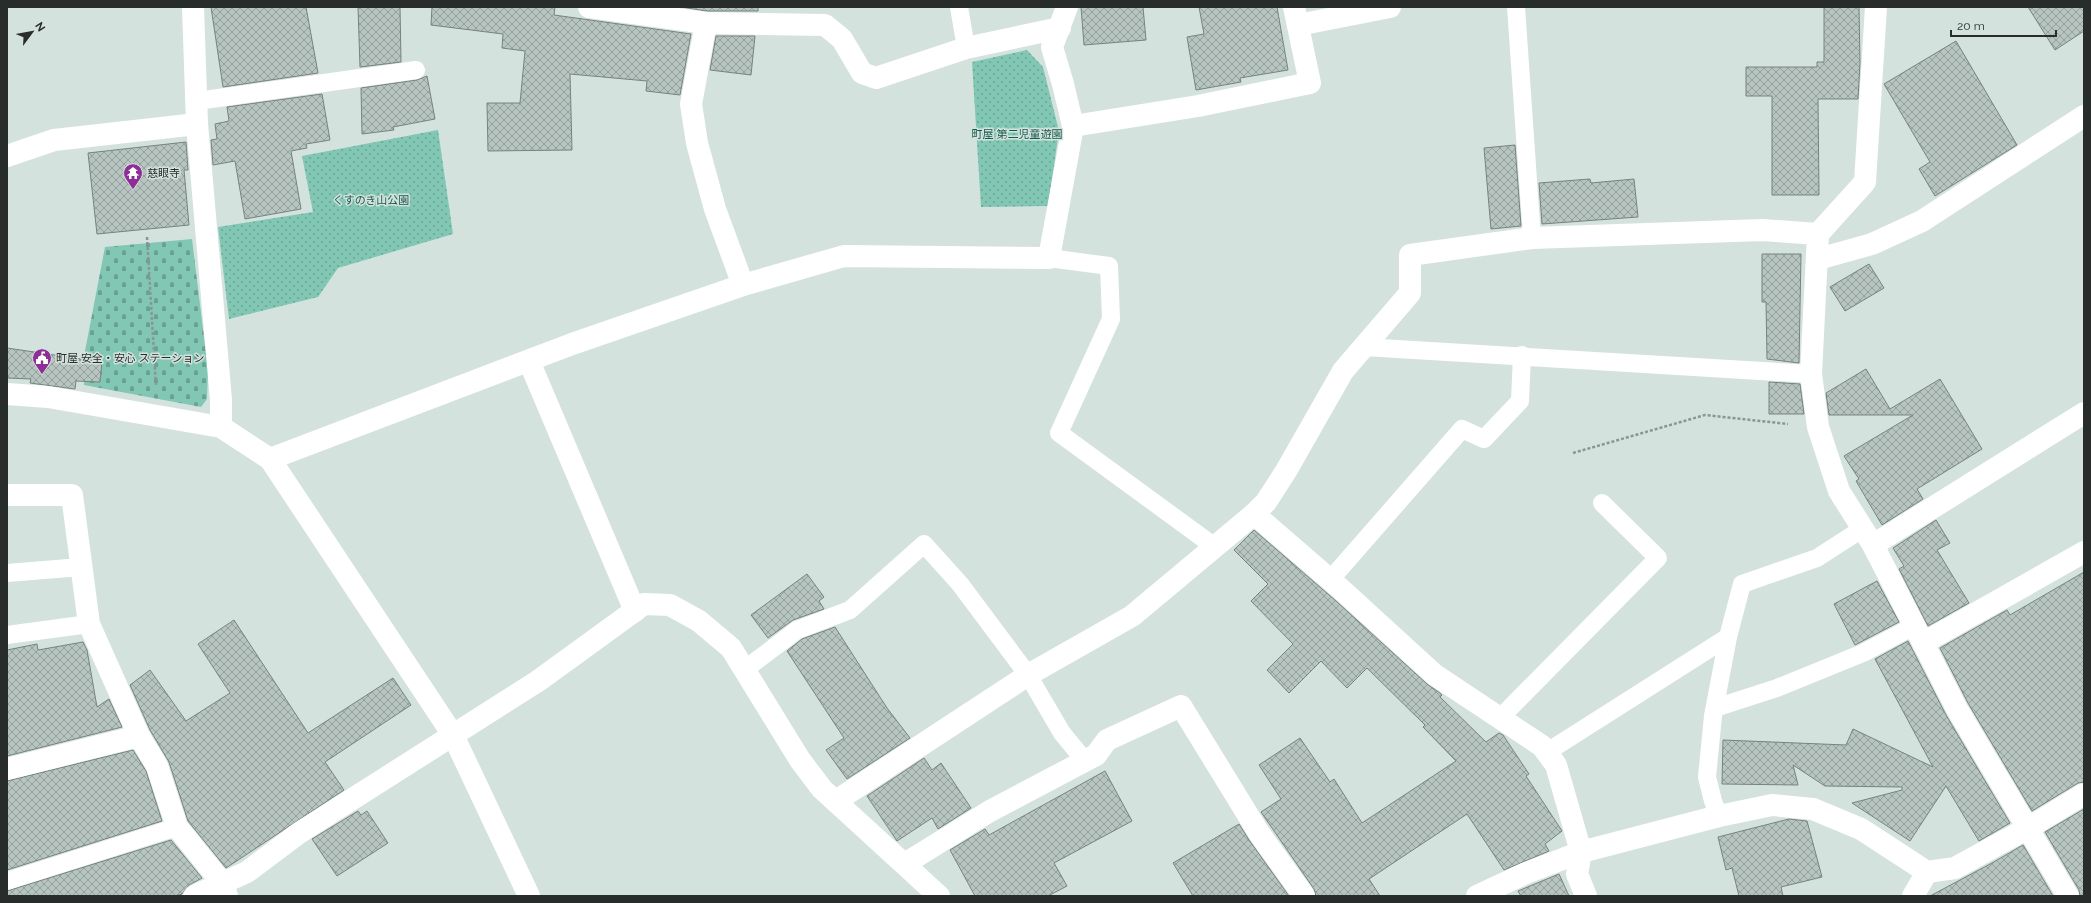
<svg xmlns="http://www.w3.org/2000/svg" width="2091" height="903" font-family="Raleway,'Noto Sans JP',sans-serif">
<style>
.cemetery{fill:url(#cemetery-stones)}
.park{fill:url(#park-dots)}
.building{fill:url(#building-cross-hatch);stroke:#76837e}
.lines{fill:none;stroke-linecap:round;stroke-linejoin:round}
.path{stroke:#8b9591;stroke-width:2.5;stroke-dasharray:3 2;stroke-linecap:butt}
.service{stroke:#fff;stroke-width:18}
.minor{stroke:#fff;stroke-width:22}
.labels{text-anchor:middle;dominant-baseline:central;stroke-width:3;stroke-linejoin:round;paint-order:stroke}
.park-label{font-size:11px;fill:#155949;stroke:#d4e2dd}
.poi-label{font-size:11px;fill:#282d2b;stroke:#d4e2dd;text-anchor:start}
</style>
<defs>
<pattern id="cemetery-stones" width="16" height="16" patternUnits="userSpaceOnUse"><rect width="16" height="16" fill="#81c7b3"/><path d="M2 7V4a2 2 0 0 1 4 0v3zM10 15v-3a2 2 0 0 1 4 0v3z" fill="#6aa292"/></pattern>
<pattern id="park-dots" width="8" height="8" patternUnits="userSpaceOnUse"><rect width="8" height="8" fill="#81c7b3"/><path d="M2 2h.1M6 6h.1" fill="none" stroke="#6aa292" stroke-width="1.8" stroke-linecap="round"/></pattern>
<pattern id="building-cross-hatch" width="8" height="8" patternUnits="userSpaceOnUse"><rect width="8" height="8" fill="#b7c5c0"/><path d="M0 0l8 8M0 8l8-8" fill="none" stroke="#95a09c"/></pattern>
</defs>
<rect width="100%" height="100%" fill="#d4e2dd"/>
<!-- cemetery -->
<path class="cemetery" d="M 192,239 L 208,370 L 207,399 L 201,407 L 84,385 L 85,351 L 105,247 Z"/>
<!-- park -->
<g class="park">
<path d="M 1027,50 L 1043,67 L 1059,131 L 1048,206 L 981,207 L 972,62 Z"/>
<path d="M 438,130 L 453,234 L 338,268 L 318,297 L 229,319 L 218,227 L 313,212 L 302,156 Z"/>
</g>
<!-- building -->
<g class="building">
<path d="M 211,7 L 306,7 L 318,73 L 223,87 Z"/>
<path d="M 358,7 L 400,7 L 401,62 L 360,67 Z"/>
<path d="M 432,7 L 555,7 L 554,15 L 691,34 L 680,95 L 646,91 L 647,81 L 570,74 L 572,150 L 488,151 L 487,103 L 520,103 L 525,51 L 502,48 L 503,34 L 431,25 Z"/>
<path d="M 681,7 L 758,7 L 758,11 L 707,11 Z"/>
<path d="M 1081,7 L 1143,7 L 1146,40 L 1084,45 Z"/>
<path d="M 1199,7 L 1277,7 L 1288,70 L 1240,78 L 1241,82 L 1196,90 L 1187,37 L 1204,34 Z"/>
<path d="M 1824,7 L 1859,7 L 1860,63 L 1858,99 L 1818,99 L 1819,195 L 1772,195 L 1772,96 L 1746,96 L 1746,67 L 1817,67 L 1817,62 L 1824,62 Z"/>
<path d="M 2028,7 L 2084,7 L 2084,31 L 2055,50 Z"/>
<path d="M 716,36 L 755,36 L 751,75 L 710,70 Z"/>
<path d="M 1956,41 L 2017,145 L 1935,196 L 1919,169 L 1930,162 L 1884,84 Z"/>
<path d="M 427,76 L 435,119 L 393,127 L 394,130 L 362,134 L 361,88 L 417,80 Z"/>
<path d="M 322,94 L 330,140 L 306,144 L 307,148 L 291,151 L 301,209 L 245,219 L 235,161 L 213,165 L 211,140 L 217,139 L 215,124 L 229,121 L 227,107 Z"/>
<path d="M 186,142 L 188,170 L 184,170 L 189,225 L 97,234 L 88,153 Z"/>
<path d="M 1515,145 L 1521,226 L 1491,229 L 1484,148 Z"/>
<path d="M 1590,179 L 1591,183 L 1634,179 L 1638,217 L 1542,224 L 1539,183 Z"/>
<path d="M 1762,254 L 1801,254 L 1799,363 L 1767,359 L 1766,302 L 1762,302 Z"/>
<path d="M 1869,264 L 1884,288 L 1845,311 L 1830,287 Z"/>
<path d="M 7,348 L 102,362 L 100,382 L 76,381 L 75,389 L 30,383 L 31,379 L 7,378 Z"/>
<path d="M 1866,369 L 1890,409 L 1940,379 L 1982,449 L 1917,489 L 1923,499 L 1882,525 L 1856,481 L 1859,479 L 1844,456 L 1913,415 L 1829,415 L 1826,393 Z"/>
<path d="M 1769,382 L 1800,384 L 1804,414 L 1769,414 Z"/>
<path d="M 1936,520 L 1950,543 L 1937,550 L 1969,603 L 1928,626 L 1899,569 L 1904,566 L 1893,548 Z"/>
<path d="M 1254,530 L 1336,601 L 1427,684 L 1440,693 L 1442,695 L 1440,697 L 1486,742 L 1499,733 L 1503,735 L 1529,774 L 1526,776 L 1562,831 L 1545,844 L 1549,851 L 1504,870 L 1467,814 L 1369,879 L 1380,896 L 1316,896 L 1314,889 L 1261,812 L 1281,799 L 1259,765 L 1300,738 L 1330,782 L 1334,779 L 1362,823 L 1456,761 L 1423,727 L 1425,725 L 1367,668 L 1347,688 L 1321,661 L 1289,693 L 1267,670 L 1293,644 L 1251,601 L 1268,584 L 1234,550 Z"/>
<path d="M 2084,572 L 2084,782 L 2078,783 L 2032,811 L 1968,703 L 1940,648 L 2007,610 L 2010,615 Z"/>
<path d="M 807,574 L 824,597 L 819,601 L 824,609 L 793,620 L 768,638 L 751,615 Z"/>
<path d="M 1877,581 L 1899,622 L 1855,645 L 1834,604 Z"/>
<path d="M 234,620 L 308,733 L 393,678 L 411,705 L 325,762 L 344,790 L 226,868 L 188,821 L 169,762 L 150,730 L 130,685 L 150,670 L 186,721 L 230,693 L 198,644 Z"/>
<path d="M 835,627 L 887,708 L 910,738 L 847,779 L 826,750 L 844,738 L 787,651 L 802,639 Z"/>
<path d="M 1908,641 L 1946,715 L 2010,823 L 1979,841 L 1946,786 L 1910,841 L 1852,803 L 1902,790 L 1902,787 L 1825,786 L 1793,765 L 1798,785 L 1722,784 L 1723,740 L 1846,745 L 1853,729 L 1933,767 L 1875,659 Z"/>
<path d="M 83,642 L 87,650 L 97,707 L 109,699 L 122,727 L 7,756 L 7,650 L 37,644 L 38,650 Z"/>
<path d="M 133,750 L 146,771 L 162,821 L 7,870 L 7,781 Z"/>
<path d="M 924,758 L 932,770 L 941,763 L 971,808 L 938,829 L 932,818 L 897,841 L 867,796 Z"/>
<path d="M 1105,771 L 1132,821 L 1054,863 L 1067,886 L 1048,896 L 975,896 L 950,850 L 985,829 L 989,835 Z"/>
<path d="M 2084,809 L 2084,896 L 2080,896 L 2079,890 L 2045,832 Z"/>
<path d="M 358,811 L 361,815 L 367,811 L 388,843 L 337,876 L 312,839 Z"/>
<path d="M 1789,819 L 1807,821 L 1822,877 L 1781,887 L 1783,896 L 1739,896 L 1732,868 L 1726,870 L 1718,837 Z"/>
<path d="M 1239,824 L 1249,840 L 1289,896 L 1193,896 L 1173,863 Z"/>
<path d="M 171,840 L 202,878 L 189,885 L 182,894 L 175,896 L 7,896 L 7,891 Z"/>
<path d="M 2023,845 L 2053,896 L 1930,896 L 1992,863 Z"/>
<path d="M 1559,874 L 1569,896 L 1521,896 L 1518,891 Z"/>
</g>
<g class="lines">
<!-- path -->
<g class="path">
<path d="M 147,237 L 156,386"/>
<path d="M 1573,453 L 1705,415 L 1788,424"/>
</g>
<!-- service -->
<g class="service">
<path d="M 959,7 L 966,48"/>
<path d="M 1516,7 L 1532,238"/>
<path d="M 197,101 L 416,70"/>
<path d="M 1049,258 L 1109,266 L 1111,319 L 1059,433 L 1215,547"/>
<path d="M 1364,347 L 1811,374"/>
<path d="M 7,573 L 81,567"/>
<path d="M 1330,580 L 1462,429 L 1484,439 L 1520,401 L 1522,355"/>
<path d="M 7,635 L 89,624"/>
<path d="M 744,670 L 797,630 L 850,610 L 924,544 L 960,584 L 1028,675 L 1062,733 L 1085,761"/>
<path d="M 1715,708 L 1777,688 L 1863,653 L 1914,626"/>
<path d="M 1500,718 L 1658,558 L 1602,503"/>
<path d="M 1547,752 L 1728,637"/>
<path d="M 1719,816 L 1713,801 L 1707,777 L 1713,716 L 1728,637 L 1742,584 L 1817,558 L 1862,529"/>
<path d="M 7,881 L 177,827"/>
</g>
<!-- minor -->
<g class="minor">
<path d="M 193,7 L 197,124 L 221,400 L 221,427"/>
<path d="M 589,7 L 706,23 L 825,25 L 842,39 L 862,73 L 876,78 L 966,48 L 1060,28"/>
<path d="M 1876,7 L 1865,182 L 1818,234 L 1811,374 L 1818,427 L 1839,491 L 1873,545 L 1957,709 L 2068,896"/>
<path d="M 706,23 L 691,104 L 697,143 L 715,209 L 743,285"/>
<path d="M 1298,25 L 1390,7"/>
<path d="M 1073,126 L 1198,106 L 1310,83 L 1294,7"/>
<path d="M 7,156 L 54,140 L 197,124"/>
<path d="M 1818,259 L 1872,244 L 1922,221 L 2084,116"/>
<path d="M 529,361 L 635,611"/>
<path d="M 7,394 L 48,397 L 221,427 L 270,459 L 453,735 L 529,896"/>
<path d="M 270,459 L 572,344 L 743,285 L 844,256 L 1049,258 L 1073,126 L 1063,84 L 1052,47 L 1067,7"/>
<path d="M 7,495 L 72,495 L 89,624 L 139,736 L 157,766 L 177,827 L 223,884 L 227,896"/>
<path d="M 1254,514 L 1342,590 L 1435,675 L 1542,746 L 1556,765 L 1581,852 L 1577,874 L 1586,896"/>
<path d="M 1873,545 L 2084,413"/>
<path d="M 1923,643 L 2084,552"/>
<path d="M 7,769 L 139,736"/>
<path d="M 836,801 L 1028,675 L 1132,616 L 1254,514 L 1266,502 L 1286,471 L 1343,371 L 1410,293 L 1410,255 L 1532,238 L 1762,230 L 1818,234"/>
<path d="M 906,863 L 990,811 L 1096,755 L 1107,740 L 1181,706 L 1259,833 L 1304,896"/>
<path d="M 194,896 L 247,872 L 299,833 L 538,681 L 644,604 L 670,605 L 699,621 L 731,648 L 800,760 L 822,789 L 939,896"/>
<path d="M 1477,896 L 1526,873 L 1581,852 L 1719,816 L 1772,805 L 1813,809 L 1861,829 L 1927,872 L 1955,868 L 2028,828 L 2084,794"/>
<path d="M 1913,896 L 1927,872"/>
</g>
</g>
<!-- icons -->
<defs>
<symbol id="temple-pin" viewBox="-11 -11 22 30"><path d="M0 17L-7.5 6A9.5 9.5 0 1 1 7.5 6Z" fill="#8e2f98" stroke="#d4e2dd"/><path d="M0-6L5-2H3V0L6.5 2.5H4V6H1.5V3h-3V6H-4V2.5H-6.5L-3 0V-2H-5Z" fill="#fff"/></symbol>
<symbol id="civic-pin" viewBox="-11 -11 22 30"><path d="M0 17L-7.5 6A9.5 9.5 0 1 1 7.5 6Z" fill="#8e2f98" stroke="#d4e2dd"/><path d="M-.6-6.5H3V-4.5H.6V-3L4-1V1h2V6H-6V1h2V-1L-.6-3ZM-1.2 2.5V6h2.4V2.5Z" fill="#fff"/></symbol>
</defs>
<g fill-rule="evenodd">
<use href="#temple-pin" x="122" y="162" width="22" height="30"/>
<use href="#civic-pin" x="31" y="347" width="22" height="30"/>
</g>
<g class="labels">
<!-- park labels -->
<g class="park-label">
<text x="1017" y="134">町屋 第二児童遊園</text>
<text x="371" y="200">くすのき山公園</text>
</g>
<!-- poi labels -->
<g class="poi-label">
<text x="147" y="173">慈眼寺</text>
<text x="56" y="358">町屋 安全・安心 ステーション</text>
</g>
</g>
<!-- border -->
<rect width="2091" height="903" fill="none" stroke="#282d2b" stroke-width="16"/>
<!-- north arrow -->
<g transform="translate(32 32) rotate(58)" stroke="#d4e2dd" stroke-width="3" paint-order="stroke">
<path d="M0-3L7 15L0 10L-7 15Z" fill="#282d2b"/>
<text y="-6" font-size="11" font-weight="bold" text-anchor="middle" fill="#282d2b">N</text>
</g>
<!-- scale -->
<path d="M1951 30v6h105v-6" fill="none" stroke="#282d2b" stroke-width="2"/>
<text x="1957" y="30" font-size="12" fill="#282d2b" stroke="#d4e2dd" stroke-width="3" paint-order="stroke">20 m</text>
</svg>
